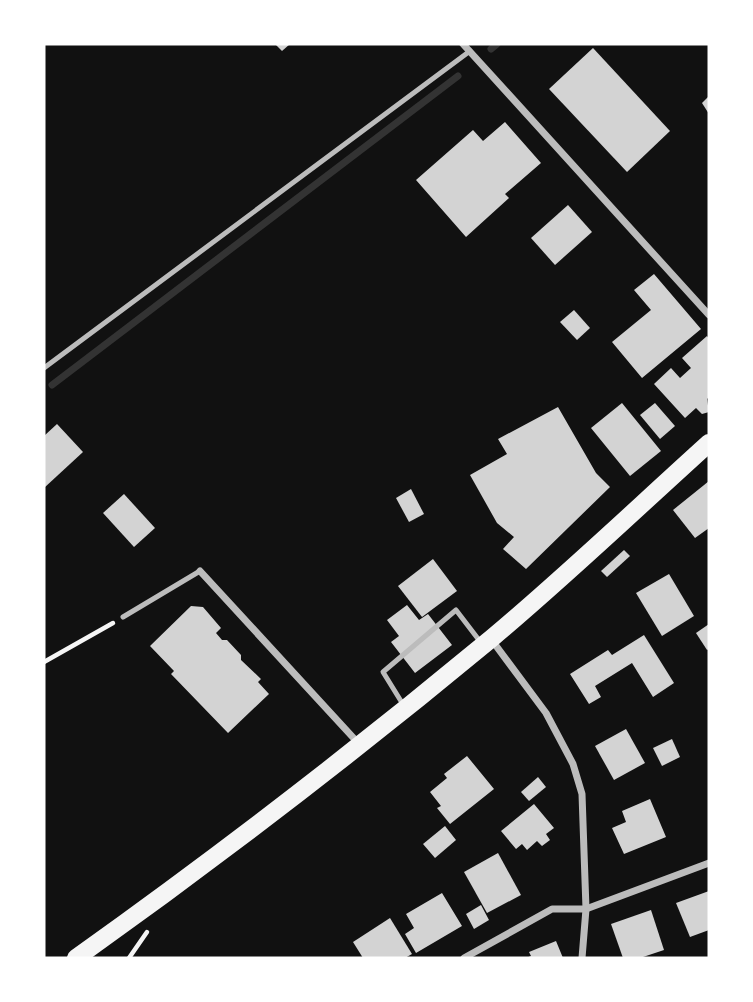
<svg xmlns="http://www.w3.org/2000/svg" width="753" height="1002" font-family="Montserrat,sans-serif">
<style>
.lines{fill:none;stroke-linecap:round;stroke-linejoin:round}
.stream{stroke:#333;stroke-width:7}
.building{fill:#d3d3d3}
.path{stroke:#f5f5f5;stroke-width:4.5}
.service{stroke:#bcbcbc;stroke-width:5}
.minor{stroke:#bcbcbc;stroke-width:7}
.primary{stroke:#f5f5f5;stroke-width:18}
</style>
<rect width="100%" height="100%" fill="#111"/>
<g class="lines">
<!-- stream -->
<g class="stream">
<path d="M 491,49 L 497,44"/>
<path d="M 52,385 L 458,76"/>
</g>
</g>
<!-- building -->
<g class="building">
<path d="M 275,44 L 290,44 L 282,51 Z"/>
<path d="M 593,48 L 670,131 L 627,172 L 549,89 Z"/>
<path d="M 709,96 L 709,114 L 702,103 Z"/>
<path d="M 505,122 L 541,163 L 505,194 L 509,198 L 466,237 L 416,180 L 473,130 L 483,141 Z"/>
<path d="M 568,205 L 592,232 L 555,265 L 531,238 Z"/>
<path d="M 654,274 L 701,329 L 642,378 L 612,342 L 651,310 L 634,290 Z"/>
<path d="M 574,310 L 590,328 L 577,340 L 560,322 Z"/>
<path d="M 707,336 L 709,339 L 709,397 L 707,399 L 709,412 L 702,414 L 696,408 L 685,418 L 654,384 L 671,368 L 680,378 L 691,368 L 682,358 Z"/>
<path d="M 622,403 L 661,451 L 630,476 L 591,428 Z"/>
<path d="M 655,403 L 675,426 L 660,439 L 640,415 Z"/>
<path d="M 558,407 L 596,473 L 610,487 L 526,569 L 503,549 L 514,537 L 497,523 L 470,475 L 507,454 L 498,439 Z"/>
<path d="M 57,424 L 83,452 L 44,488 L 44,436 Z"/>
<path d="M 709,481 L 709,528 L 695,538 L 673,510 Z"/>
<path d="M 411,489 L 424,514 L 409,522 L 396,498 Z"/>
<path d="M 124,494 L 155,528 L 134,547 L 103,513 Z"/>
<path d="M 624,550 L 630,556 L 607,577 L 601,571 Z"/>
<path d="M 433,559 L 457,591 L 422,617 L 398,586 Z"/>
<path d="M 669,574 L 694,616 L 662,636 L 636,593 Z"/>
<path d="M 407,605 L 419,620 L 428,614 L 452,645 L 415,673 L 391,642 L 399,636 L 387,620 Z"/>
<path d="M 191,606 L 203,607 L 221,628 L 216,633 L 222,640 L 227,640 L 241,655 L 241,660 L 261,679 L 258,682 L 269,694 L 228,733 L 171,674 L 174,671 L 150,646 Z"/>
<path d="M 709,624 L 709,649 L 707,650 L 696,633 Z"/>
<path d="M 644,635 L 674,683 L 653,697 L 632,663 L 595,686 L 601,697 L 589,704 L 570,674 L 608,650 L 612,655 Z"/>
<path d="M 626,729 L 645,763 L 614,780 L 595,746 Z"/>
<path d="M 672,739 L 680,757 L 662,766 L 653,748 Z"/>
<path d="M 467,756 L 494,789 L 450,824 L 437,808 L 441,806 L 430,792 L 447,778 L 444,774 Z"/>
<path d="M 538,777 L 546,787 L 529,801 L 521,792 Z"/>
<path d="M 650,799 L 666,837 L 624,854 L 612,828 L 626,822 L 622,811 Z"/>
<path d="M 534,804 L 554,828 L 546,834 L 550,840 L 542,846 L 537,841 L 527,850 L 522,844 L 516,849 L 501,831 Z"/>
<path d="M 445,826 L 456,840 L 435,858 L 423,844 Z"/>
<path d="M 498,853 L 521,895 L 487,913 L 464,872 Z"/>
<path d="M 709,891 L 709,930 L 690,937 L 676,903 Z"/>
<path d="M 442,893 L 462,926 L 416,953 L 405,934 L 414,928 L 406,914 Z"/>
<path d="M 481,905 L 489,920 L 474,929 L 466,914 Z"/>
<path d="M 651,910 L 664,950 L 640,958 L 623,958 L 611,924 Z"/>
<path d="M 390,918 L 412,954 L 405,958 L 363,958 L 353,942 Z"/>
<path d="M 556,941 L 563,958 L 526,958 L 531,956 L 529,952 Z"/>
</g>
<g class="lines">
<!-- path -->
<g class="path">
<path d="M 44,662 L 113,623"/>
<path d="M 129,958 L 147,932"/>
</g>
<!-- service -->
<g class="service">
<path d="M 44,368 L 470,51"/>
<path d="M 123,617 L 200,571"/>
<path d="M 404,706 L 383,672 L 456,610 L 482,644"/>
</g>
<!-- minor -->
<g class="minor">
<path d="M 463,44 L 709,315"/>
<path d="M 200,571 L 360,745"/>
<path d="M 491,639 L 546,713 L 573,764 L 582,794 L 586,909 L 582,958"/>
<path d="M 464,958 L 552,909 L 586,909 L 709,863"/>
</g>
<!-- primary -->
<path class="primary" d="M 76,958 C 219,856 357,750 492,638 C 566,576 637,508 709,443"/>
</g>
<!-- border -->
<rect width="753" height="1002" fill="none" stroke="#ffffff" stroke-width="91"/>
</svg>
